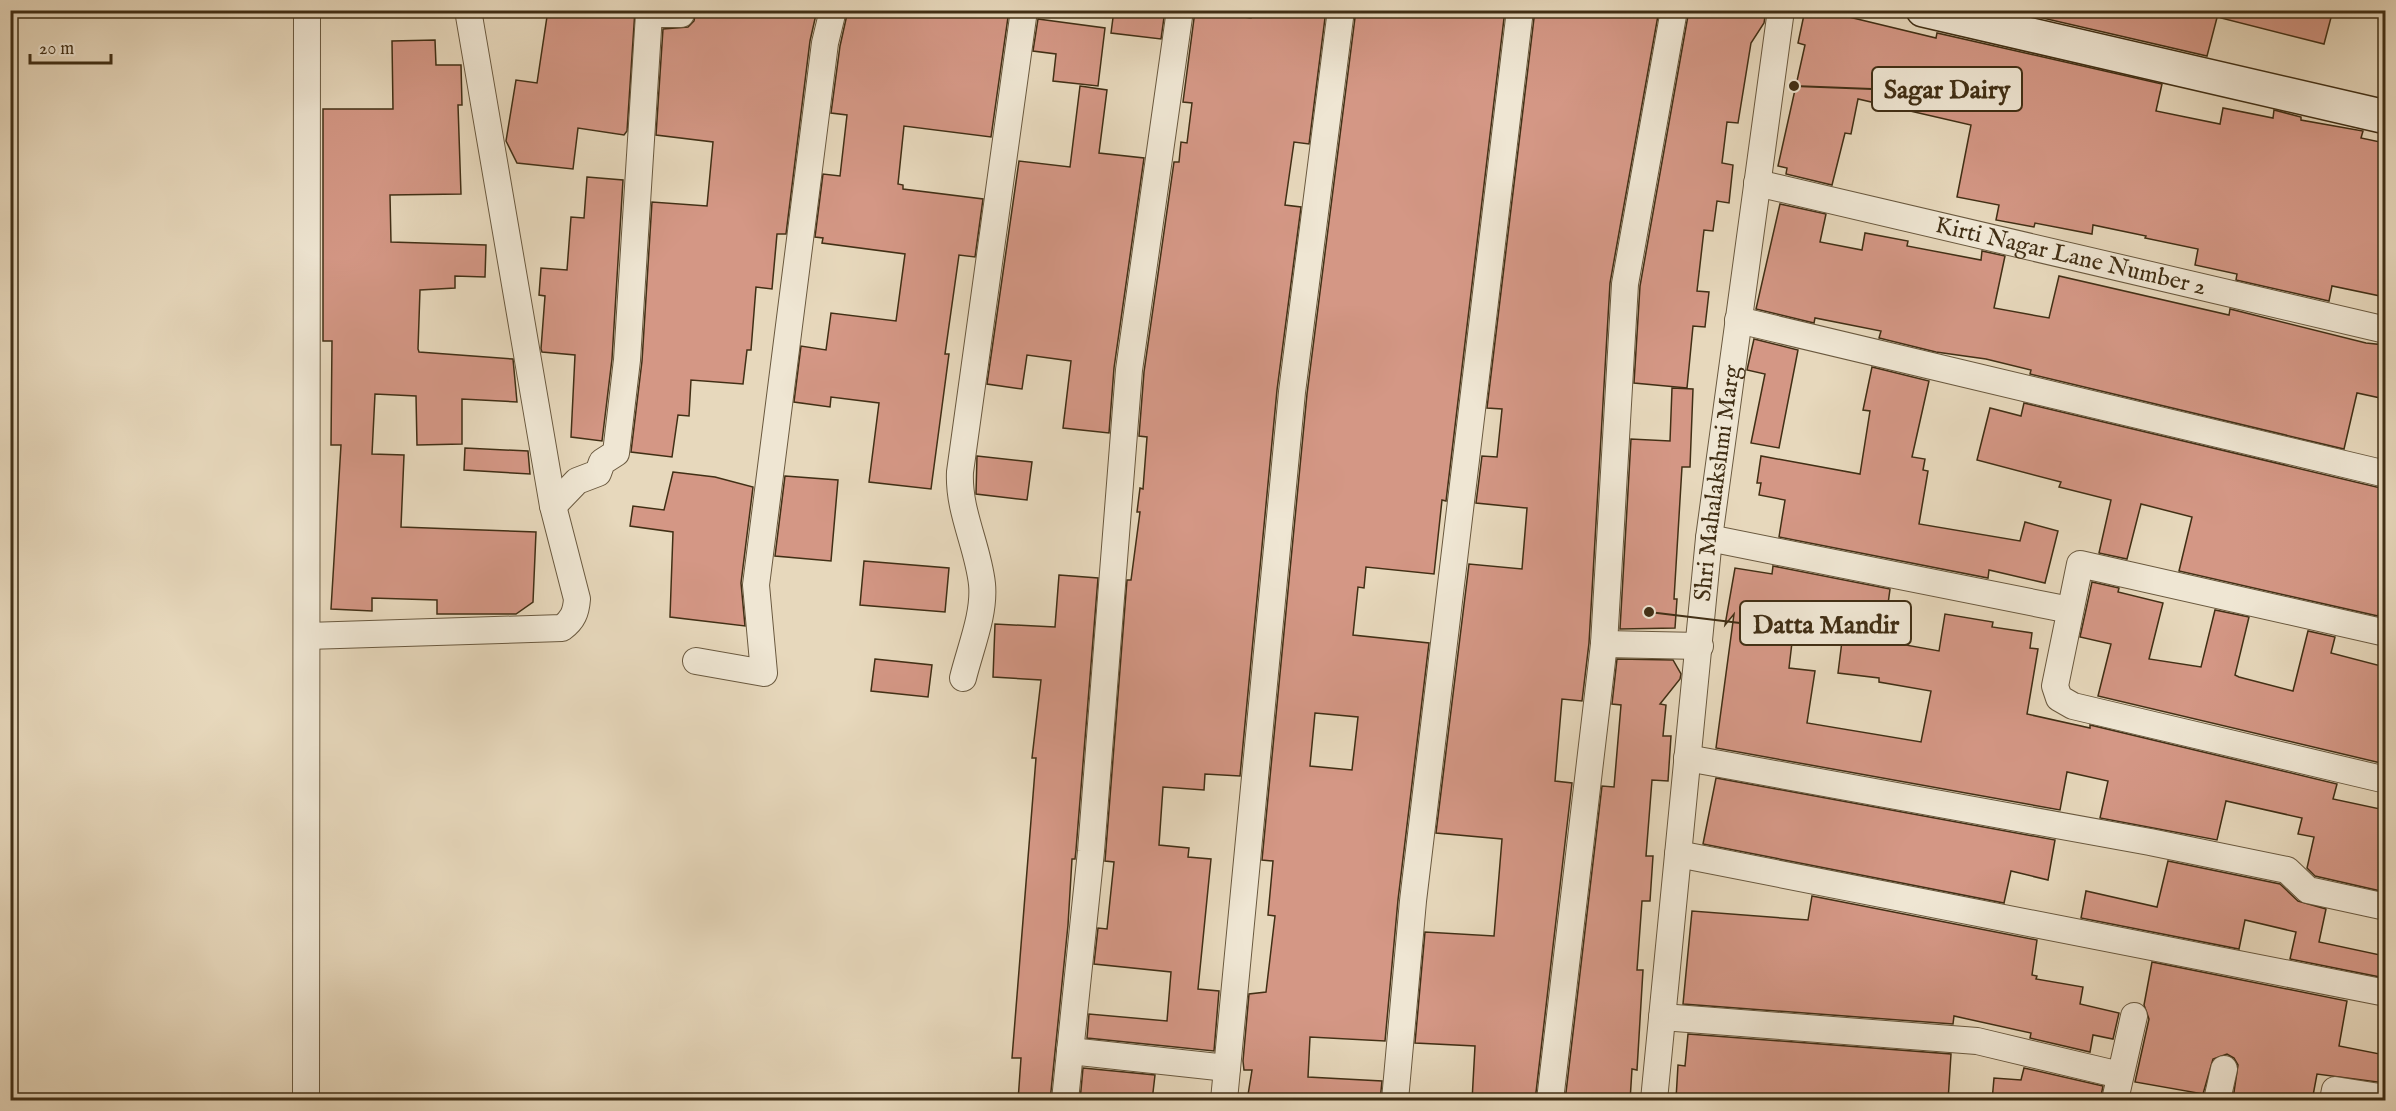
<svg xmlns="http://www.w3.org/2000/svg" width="2396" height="1111" font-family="'IM FELL English',serif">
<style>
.building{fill:#d49785;stroke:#412f15;stroke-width:1.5;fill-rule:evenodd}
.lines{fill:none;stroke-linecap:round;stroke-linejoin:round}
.street-casing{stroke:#6a593f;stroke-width:28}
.secondary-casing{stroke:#412f15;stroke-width:36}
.street{stroke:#efe6d3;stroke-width:26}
.secondary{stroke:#efe6d3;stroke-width:33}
.labels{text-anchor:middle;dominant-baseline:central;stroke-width:5;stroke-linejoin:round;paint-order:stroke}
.street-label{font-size:24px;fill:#412f15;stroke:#efe6d3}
.leader{fill:none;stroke:#412f15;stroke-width:2}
.callout-dot{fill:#412f15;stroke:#efe6d3;stroke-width:2}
.callout{fill:#efe6d3;stroke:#412f15;stroke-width:2}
.callout-label{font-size:26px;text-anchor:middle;font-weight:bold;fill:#412f15}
</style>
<rect width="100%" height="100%" fill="#e7d8bc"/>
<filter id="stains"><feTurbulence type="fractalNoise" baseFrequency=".00333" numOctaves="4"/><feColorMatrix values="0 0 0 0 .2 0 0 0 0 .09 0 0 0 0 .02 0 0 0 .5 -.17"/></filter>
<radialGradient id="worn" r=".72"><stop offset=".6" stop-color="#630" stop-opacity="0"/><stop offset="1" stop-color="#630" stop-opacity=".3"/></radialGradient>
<!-- building -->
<g class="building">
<path d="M 548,10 L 635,10 L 627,131 L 624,135 L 578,128 L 573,169 L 517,163 L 506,141 L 516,80 L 537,83 Z"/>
<path d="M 696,10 L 817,10 L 810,41 L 786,234 L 777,234 L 772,289 L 756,287 L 751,350 L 747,350 L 743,384 L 691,380 L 689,416 L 678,415 L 672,457 L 631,452 L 642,361 L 652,202 L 707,206 L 713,142 L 656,135 L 663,29 L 688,27 L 694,21 Z"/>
<path d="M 848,10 L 926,13 L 926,10 L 1009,10 L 991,137 L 904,126 L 898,184 L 903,185 L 903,189 L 983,199 L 975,257 L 959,255 L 945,354 L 949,354 L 931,489 L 869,482 L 879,403 L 831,397 L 830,407 L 794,402 L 801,346 L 826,350 L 831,313 L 896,321 L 905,254 L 822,243 L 823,238 L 815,237 L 823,174 L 840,176 L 847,115 L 831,113 L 840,46 Z"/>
<path d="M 1114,10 L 1165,10 L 1161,39 L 1111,33 Z"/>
<path d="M 1252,10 L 1326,10 L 1309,144 L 1294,142 L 1285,205 L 1301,207 L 1277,390 L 1240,776 L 1205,774 L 1204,790 L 1163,787 L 1159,845 L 1189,848 L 1188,857 L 1211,859 L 1198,989 L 1219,991 L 1214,1051 L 1087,1038 L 1089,1014 L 1167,1021 L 1171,972 L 1094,964 L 1098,928 L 1107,929 L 1114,862 L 1105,861 L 1127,580 L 1131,580 L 1140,512 L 1137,512 L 1140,488 L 1143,489 L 1147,437 L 1139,436 L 1144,372 L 1174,162 L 1179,162 L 1181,142 L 1187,143 L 1192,103 L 1183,102 L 1195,11 L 1251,18 Z"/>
<path d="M 1356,10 L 1505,10 L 1446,501 L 1442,500 L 1434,574 L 1366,567 L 1364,588 L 1358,587 L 1353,635 L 1429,643 L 1398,900 L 1385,1041 L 1310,1037 L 1308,1077 L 1382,1081 L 1380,1101 L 1247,1101 L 1252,1070 L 1244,1070 L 1243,1061 L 1249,994 L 1266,992 L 1275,916 L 1268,915 L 1273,861 L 1262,860 L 1307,394 ZM 1315,713 L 1358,717 L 1352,770 L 1310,766 Z"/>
<path d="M 1535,10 L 1659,10 L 1610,283 L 1589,643 L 1582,701 L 1562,699 L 1555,781 L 1572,783 L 1535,1101 L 1472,1101 L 1475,1046 L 1415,1043 L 1425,932 L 1494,936 L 1502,839 L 1436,833 L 1469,564 L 1522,569 L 1527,508 L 1476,503 L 1482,456 L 1497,457 L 1502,409 L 1487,408 Z"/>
<path d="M 1689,10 L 1766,10 L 1764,23 L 1751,43 L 1738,123 L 1727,122 L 1722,163 L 1733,165 L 1729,203 L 1717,201 L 1713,231 L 1704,230 L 1697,291 L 1709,292 L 1705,327 L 1693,326 L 1687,388 L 1634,383 L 1640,286 Z"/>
<path d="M 1805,10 L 1820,10 L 1936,38 L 1937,33 L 2162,84 L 2156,111 L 2220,124 L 2223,108 L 2273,118 L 2274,110 L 2301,117 L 2301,120 L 2363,131 L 2361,138 L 2385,143 L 2385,297 L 2332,286 L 2329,301 L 2236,280 L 2237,274 L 2195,265 L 2198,249 L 2145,238 L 2146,236 L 2093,225 L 2092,234 L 2035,223 L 2034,227 L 1996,220 L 1999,205 L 1957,197 L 1971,125 L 1858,99 L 1851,134 L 1845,133 L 1832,185 L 1786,174 L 1787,168 L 1778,166 L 1805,45 L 1798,43 Z"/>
<path d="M 2008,10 L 2219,10 L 2207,56 Z"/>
<path d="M 2222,10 L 2333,10 L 2324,44 L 2221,18 Z"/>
<path d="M 1038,19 L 1105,28 L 1098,86 L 1053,81 L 1056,54 L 1033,51 Z"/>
<path d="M 435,40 L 436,65 L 461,65 L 462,105 L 458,105 L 461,194 L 390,195 L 391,242 L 486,245 L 485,277 L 455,276 L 455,288 L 420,290 L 418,349 L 419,352 L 513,359 L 517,402 L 462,399 L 462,444 L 417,445 L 416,396 L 375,394 L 372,454 L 404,455 L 401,527 L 536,532 L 533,602 L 516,614 L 437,614 L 437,600 L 372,598 L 372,611 L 331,609 L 341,445 L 331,445 L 332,341 L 323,341 L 323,109 L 393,109 L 392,41 Z"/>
<path d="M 1080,86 L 1107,90 L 1099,153 L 1144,158 L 1114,368 L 1109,433 L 1063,428 L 1071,361 L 1027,355 L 1022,389 L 987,384 L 1019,161 L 1070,167 Z"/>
<path d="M 587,177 L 623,180 L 612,359 L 602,441 L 571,437 L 575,355 L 542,352 L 541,349 L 545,296 L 539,295 L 541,268 L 567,270 L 571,217 L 584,218 Z"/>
<path d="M 1780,204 L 1826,214 L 1820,242 L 1862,250 L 1865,233 L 1908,241 L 1907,246 L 1981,260 L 1982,251 L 2005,256 L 1994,308 L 2049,318 L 2059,276 L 2229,315 L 2230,309 L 2366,343 L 2385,345 L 2385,399 L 2357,393 L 2344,449 L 2030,374 L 2031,370 L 1986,359 L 1936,352 L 1879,338 L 1881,331 L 1815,318 L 1814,323 L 1756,309 Z"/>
<path d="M 1754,339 L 1798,350 L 1779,448 L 1751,443 L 1765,374 L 1747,370 Z"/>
<path d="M 1872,367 L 1929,381 L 1912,457 L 1925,459 L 1923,470 L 1928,471 L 1919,524 L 2020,541 L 2025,522 L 2058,531 L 2045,583 L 1989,570 L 1988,578 L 1779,537 L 1785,500 L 1759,495 L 1761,483 L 1757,483 L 1761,456 L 1860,474 L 1870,411 L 1863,410 Z"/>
<path d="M 1672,388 L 1693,389 L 1690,467 L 1682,467 L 1674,599 L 1677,599 L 1675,628 L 1620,629 L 1631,439 L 1670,441 Z"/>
<path d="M 2024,403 L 2385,489 L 2385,586 L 2378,616 L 2179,571 L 2192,517 L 2141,504 L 2127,559 L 2099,553 L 2111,500 L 2059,487 L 2061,482 L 1977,460 L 1990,408 L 2021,416 Z"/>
<path d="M 465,448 L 528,451 L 530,474 L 464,470 Z"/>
<path d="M 977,456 L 1032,462 L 1027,500 L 976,494 Z"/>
<path d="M 673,472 L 715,477 L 753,487 L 741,583 L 745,626 L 670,617 L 673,532 L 630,526 L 633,506 L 664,510 Z"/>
<path d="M 785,476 L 838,480 L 831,561 L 775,556 Z"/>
<path d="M 864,561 L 949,568 L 945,612 L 860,605 Z"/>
<path d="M 1773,566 L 1890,589 L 1883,641 L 1939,651 L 1945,614 L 1993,622 L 1992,627 L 2032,633 L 2030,648 L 2038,649 L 2027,714 L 2090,728 L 2090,725 L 2337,784 L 2333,799 L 2385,810 L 2385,892 L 2315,876 L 2307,868 L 2314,837 L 2298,834 L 2302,818 L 2226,801 L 2217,840 L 2100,818 L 2108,781 L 2067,772 L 2060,810 L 1716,748 L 1734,614 L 1725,625 L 1735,568 L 1772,574 ZM 1795,617 L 1844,625 L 1838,673 L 1879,678 L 1879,682 L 1931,691 L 1921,742 L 1807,723 L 1815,671 L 1789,668 Z"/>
<path d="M 1059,575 L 1098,578 L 1076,850 L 1075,859 L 1072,859 L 1068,925 L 1050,1101 L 1018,1101 L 1021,1058 L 1012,1058 L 1036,758 L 1032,758 L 1041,680 L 993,677 L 995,624 L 1055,627 Z"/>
<path d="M 2092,582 L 2119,588 L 2118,592 L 2163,603 L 2149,659 L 2201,667 L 2215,610 L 2249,617 L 2235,675 L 2239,677 L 2293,691 L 2308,631 L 2335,637 L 2331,653 L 2385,667 L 2385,764 L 2098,696 L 2111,644 L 2080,637 Z"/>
<path d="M 875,659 L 932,665 L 928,697 L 871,691 Z"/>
<path d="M 1617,659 L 1673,660 L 1681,674 L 1680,679 L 1660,704 L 1666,705 L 1663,736 L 1671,736 L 1668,781 L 1652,780 L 1646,856 L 1653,856 L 1650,901 L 1642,901 L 1637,970 L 1643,970 L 1637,1070 L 1632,1069 L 1630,1101 L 1565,1101 L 1602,786 L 1614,787 L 1621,705 L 1612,704 Z"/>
<path d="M 1716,778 L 2055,840 L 2048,880 L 2011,871 L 2004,903 L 1703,844 Z"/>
<path d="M 2168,861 L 2280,884 L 2298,901 L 2326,909 L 2319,942 L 2385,956 L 2385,978 L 2290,959 L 2296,932 L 2245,920 L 2239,949 L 2081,918 L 2086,891 L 2157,907 Z"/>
<path d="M 1812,896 L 2037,940 L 2032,975 L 2037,976 L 2036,979 L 2083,987 L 2080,1004 L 2119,1013 L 2113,1039 L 2093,1035 L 2090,1052 L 2030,1038 L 2031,1033 L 1954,1016 L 1953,1024 L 1683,1004 L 1692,911 L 1808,920 Z"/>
<path d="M 2152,962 L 2347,1001 L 2339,1046 L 2385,1055 L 2385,1083 L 2317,1074 L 2312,1101 L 2239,1101 L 2233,1099 L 2238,1065 L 2234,1058 L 2227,1054 L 2213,1059 L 2203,1094 L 2135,1082 L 2149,1019 L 2144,1005 Z"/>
<path d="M 1688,1034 L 1951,1054 L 1948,1101 L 1676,1099 L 1678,1065 L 1685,1066 Z"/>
<path d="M 1083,1068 L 1155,1075 L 1152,1101 L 1080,1101 Z"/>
<path d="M 2024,1068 L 2103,1086 L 2100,1101 L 1992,1101 L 1994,1078 L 2021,1080 Z"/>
</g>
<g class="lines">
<defs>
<g id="street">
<path id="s1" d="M 1757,183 L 2386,330"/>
<path d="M 1738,320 L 2386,474"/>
<path d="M 553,506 L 577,481 L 598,473 L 602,462 L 616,453 L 627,360 L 649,14 L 681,14 L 681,10"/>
<path d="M 1709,538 L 2070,610"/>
<path d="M 2386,633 L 2080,564 L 2055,686 L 2059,698 L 2073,706 L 2386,780"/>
<path d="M 307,636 L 562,628 C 573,620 576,612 577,599 L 553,506 L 468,10"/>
<path d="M 1604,644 L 1700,646"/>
<path d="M 696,661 L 764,673 L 756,585 L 825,43 L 833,10"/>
<path d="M 963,678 C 970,649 985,614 982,584 C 978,546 958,511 960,472 L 1024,10"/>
<path d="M 1687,758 L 2150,842 L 2287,870 L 2308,890 L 2386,907"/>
<path d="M 1678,854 L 2386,993"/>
<path d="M 1662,1017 L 1977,1041 L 2120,1075"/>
<path d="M 1070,1051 L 1227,1068"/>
<path d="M 306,1100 L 307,10"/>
<path d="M 1065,1100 L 1091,851 L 1129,370 L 1180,10"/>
<path d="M 1224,1100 L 1292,392 L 1341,10"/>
<path d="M 1395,1100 L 1413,901 L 1520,10"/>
<path d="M 1550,1100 L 1604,644 L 1625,284 L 1674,10"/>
<path id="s2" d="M 1654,1100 L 1709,538 L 1781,10"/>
<path d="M 2115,1100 L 2134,1016"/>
<path d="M 2217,1100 L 2224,1069"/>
<path d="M 2333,1100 L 2335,1090 L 2386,1098"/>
</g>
<path id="secondary" d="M 1923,10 L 2386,117"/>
</defs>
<!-- street casing -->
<use href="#street" class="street-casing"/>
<!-- secondary casing -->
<use href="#secondary" class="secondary-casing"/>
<!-- street -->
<use href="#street" class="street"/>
<!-- secondary -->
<use href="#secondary" class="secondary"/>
</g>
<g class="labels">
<!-- street labels -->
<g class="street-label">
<text stroke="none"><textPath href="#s1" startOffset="322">Kirti Nagar Lane Number 2</textPath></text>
<text stroke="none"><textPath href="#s2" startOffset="620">Shri Mahalakshmi Marg</textPath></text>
</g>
</g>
<!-- callouts -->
<path class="leader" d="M1794 86L1872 89M1649 612L1740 623"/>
<g class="callout-dot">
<circle cx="1794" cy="86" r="6"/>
<circle cx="1649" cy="612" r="6"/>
</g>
<g class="callout">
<rect x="1872" y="67" width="150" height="44" rx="6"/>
<rect x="1740" y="601" width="171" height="44" rx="6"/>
</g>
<g class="callout-label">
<text x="1947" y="98">Sagar Dairy</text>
<text x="1826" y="633">Datta Mandir</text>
</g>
<!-- margin -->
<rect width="2396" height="1111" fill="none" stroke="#e7d8bc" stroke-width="36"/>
<rect x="12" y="12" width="2372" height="1087" fill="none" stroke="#412f15" stroke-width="3"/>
<rect x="18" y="18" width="2360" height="1075" fill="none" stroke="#412f15" stroke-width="1.5"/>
<!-- scale -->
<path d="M30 54v9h81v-9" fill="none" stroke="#412f15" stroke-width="3"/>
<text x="39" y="54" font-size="18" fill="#412f15" stroke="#efe6d3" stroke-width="4.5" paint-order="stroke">20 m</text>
<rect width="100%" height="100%" filter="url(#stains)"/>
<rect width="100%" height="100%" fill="url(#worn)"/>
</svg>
